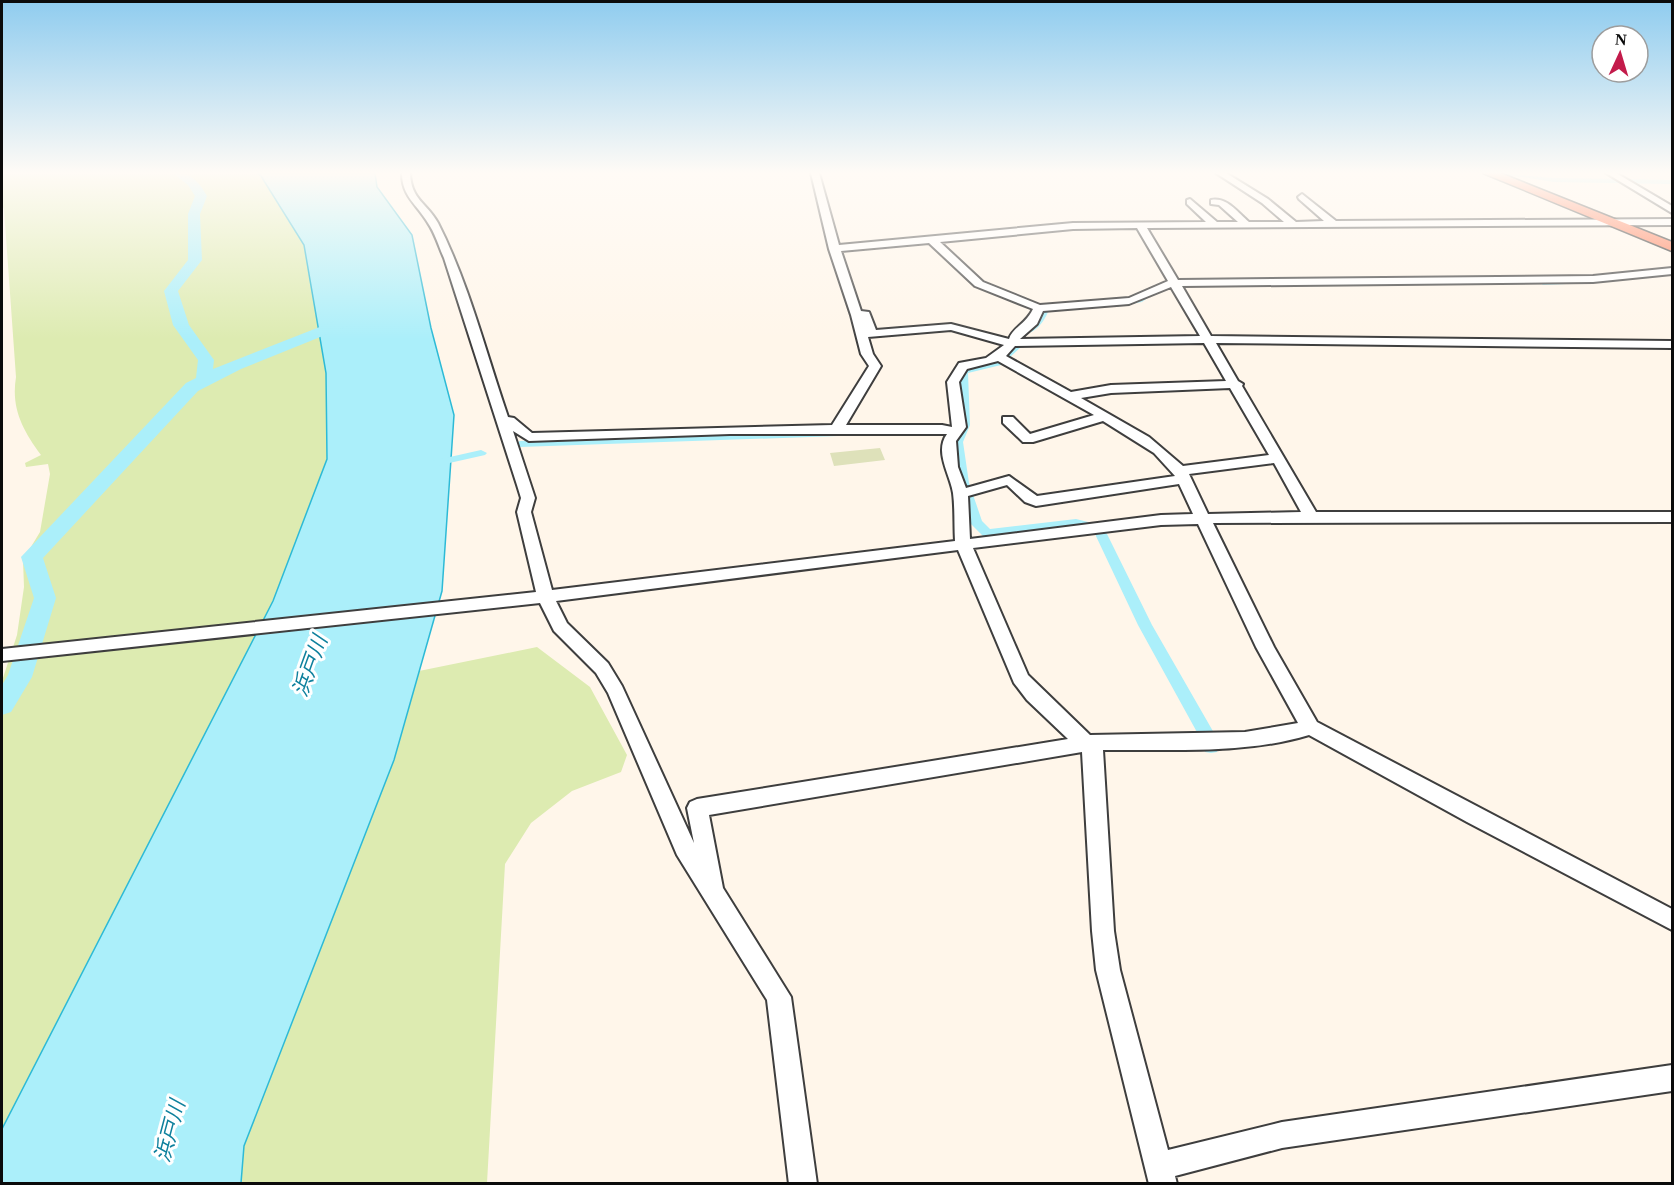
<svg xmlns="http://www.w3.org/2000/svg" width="1674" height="1185" font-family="'Times New Roman','Noto Sans JP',serif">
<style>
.green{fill:#ddebb1}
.cemetery{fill:#dee1ba}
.water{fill:#abeffa;stroke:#2dbad6;stroke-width:1.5}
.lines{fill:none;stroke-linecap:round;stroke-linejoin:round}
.canal{fill:#abeffa;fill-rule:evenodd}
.river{fill:#abeffa;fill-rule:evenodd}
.minor-casing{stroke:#3e3e3e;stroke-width:4}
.highway-casing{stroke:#1c1c1c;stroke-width:3}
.minor{fill:#fff;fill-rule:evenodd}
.highway{fill:#fe7149;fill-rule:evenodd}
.labels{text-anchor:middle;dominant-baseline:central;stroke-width:6;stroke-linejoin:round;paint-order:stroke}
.water-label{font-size:21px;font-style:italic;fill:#0e809d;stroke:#fff}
</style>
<rect width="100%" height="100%" fill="#fff6ea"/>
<!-- green -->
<g class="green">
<path d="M 2,173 L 257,173 L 261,176 L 304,245 L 326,373 L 327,459 L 273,601 L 2,1129 L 2,681 L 17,635 L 24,587 L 23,560 L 40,532 L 50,474 L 48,464 L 26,467 L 25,463 L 41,455 C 22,429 11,408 16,377 L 4,209 L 2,205 Z"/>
<path d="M 537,647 L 590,687 L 627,755 L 621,772 L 572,791 L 531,823 L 505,864 L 487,1183 L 241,1184 L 244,1146 L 394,760 L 419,671 Z"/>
</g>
<!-- cemetery -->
<path class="cemetery" d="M 880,448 L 885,460 L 834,466 L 830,453 Z"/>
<!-- water -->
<path class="water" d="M 257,173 L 375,173 L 377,187 L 412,235 L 431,328 L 454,415 L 442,591 L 394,760 L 244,1146 L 241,1183 L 2,1183 L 2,1129 L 273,601 L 327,459 L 326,373 L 304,245 L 261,176 Z"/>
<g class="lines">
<!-- canal -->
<g class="canal">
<path d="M 1496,173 L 1554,178 L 1672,180 L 1672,184 L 1554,182 Z"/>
<path d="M 1587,278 L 1591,281 L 1590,283 L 1543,285 L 1539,282 L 1543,279 Z"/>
<path d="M 1153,287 L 1160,289 L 1142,302 L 1116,307 L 1111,304 L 1136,298 Z"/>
<path d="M 1060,303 L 1063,304 L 1063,308 L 1048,312 C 1044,322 1034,335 1022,334 L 1022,330 L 1036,319 L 1041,308 Z"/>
<path d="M 1018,342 L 1023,345 L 1021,347 L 1001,365 L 968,373 L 970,425 L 963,442 L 969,483 L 982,521 L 990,529 L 1076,519 L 1088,522 L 1090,525 L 1088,528 L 1076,527 L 987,537 L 983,536 L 970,523 L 957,483 L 951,442 L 960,425 L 958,373 L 961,368 L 994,361 Z"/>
<path d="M 834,431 L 840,434 L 838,436 L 520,447 L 514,444 L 520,441 Z"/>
<path d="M 481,450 L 487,453 L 485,455 L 436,466 L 430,463 L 432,461 Z"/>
<path d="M 1101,530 L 1107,534 L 1152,625 L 1214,733 L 1219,747 L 1217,752 L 1211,753 L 1205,752 L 1198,734 L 1138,625 L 1095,534 Z"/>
</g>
<!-- river -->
<path class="river" d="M 173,173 C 192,173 198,181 207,196 L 200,214 L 202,260 L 178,291 L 189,325 L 214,360 L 213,369 L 340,319 L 350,319 L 353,322 L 350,325 L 241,369 L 198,391 L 43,558 L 56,598 L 32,677 L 11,712 L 2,715 L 2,685 L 8,675 L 34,598 L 21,557 L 186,383 L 196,378 L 198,360 L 173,325 L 164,291 L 188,260 L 188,214 L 195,196 L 188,185 Z"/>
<defs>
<g id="minor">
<path d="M 402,173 L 410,173 C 411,200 427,203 438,223 C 469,284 486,353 508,417 L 514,418 L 532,433 L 832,425 L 869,366 L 861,354 L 851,315 L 829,249 L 811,173 L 819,173 L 839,245 L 1073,223 L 1206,222 L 1187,204 L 1187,200 L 1190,199 L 1217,222 L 1238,222 L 1219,205 L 1211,204 L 1211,200 C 1227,197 1237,212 1249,222 L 1284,222 L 1262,203 L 1216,173 L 1226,173 L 1268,199 L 1296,222 L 1324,221 L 1299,199 L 1298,197 L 1302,194 L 1336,221 L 1672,219 L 1672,225 L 1147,228 L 1178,280 L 1593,276 L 1672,268 L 1672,274 L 1593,282 L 1182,286 L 1211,336 L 1672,341 L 1672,348 L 1216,343 L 1238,381 L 1243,384 L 1242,386 L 1316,512 L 1672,512 L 1672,522 L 1213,523 L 1274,647 L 1317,722 L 1672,909 L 1672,930 L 1467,822 L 1309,735 C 1243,755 1171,749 1103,750 L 1114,931 L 1120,970 L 1168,1150 L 1282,1122 L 1672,1065 L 1672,1091 L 1282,1148 L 1175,1176 L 1177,1184 L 1149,1184 L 1096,970 L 1092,931 L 1082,752 L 709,815 L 723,888 L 791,997 L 817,1184 L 789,1184 L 767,1000 L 677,855 L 608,693 L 596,673 L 554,631 L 540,603 L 2,661 L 2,649 L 536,592 L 517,512 L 521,498 L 517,485 L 444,258 C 439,247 435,233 428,223 C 417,204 402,197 402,173 ZM 1137,228 L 1168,281 L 1129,298 L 1040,305 L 983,282 L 940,242 L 1073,229 ZM 929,243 L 975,286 L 1033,309 C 1026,324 1012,328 1009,339 L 951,324 L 876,330 L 869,312 L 861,311 L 841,251 ZM 1171,287 L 1200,336 L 1020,339 L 1037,324 L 1043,311 L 1129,304 ZM 951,330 L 1004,345 L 986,358 L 959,363 L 947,382 L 952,427 L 942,425 L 846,425 L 881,366 L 873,354 L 868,337 ZM 1204,343 L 1226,381 L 1111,385 L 1071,392 L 1006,356 L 1015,346 ZM 998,361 L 1094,415 L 1030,434 L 1013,417 L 1003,417 L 1003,423 L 1023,442 L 1033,442 L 1103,421 L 1154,453 L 1175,476 L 1037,496 L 1009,476 L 966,488 L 958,467 L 956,441 L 966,427 L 959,382 L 967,369 ZM 1230,388 L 1269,455 L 1183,466 L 1149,437 L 1081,398 L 1111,393 ZM 513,431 L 529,441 L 730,434 L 947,434 C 934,452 950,474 953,493 C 955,508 954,525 955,541 L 552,590 L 531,512 L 535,498 ZM 1274,463 L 1301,512 L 1208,514 L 1189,474 ZM 1179,484 L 1193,514 L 1161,515 L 970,539 L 968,496 L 1007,485 L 1025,502 L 1036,506 ZM 1198,524 L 1256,647 L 1298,723 L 1245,732 L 1090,735 L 1028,675 L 973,548 L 1161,525 ZM 958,550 L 1014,683 L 1027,700 L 1068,739 L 697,799 L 690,802 L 687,808 L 694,843 L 622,686 L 608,663 L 567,623 L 556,601 Z"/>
<path d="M 1606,173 L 1616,173 L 1672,206 L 1672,213 Z"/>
</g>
<path id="highway" d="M 1483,173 L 1500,173 L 1672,242 L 1672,251 Z"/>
</defs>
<!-- minor casing -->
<use href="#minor" class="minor-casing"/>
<!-- highway casing -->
<use href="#highway" class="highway-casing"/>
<!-- minor -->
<use href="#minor" class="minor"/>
<!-- highway -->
<use href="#highway" class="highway"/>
</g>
<!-- sky -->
<linearGradient id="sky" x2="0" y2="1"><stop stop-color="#8fccef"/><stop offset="0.51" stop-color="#fffbf6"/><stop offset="1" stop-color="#fffbf6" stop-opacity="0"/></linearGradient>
<rect width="1674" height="339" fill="url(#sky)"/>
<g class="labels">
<!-- water labels -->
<g class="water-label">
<text transform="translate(310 666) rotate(-70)">浜戸川</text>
<text transform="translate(170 1131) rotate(-75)">浜戸川</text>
</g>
</g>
<!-- border -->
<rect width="1674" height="1185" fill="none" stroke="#0b0b0b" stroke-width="6"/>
<!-- north arrow -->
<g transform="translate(1620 54) rotate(4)"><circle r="28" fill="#ffffff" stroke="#9d9d9d" stroke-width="1.5"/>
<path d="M0-4.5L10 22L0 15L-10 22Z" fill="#c31b4b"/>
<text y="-9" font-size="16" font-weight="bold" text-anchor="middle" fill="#0b0b0b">N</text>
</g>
</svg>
